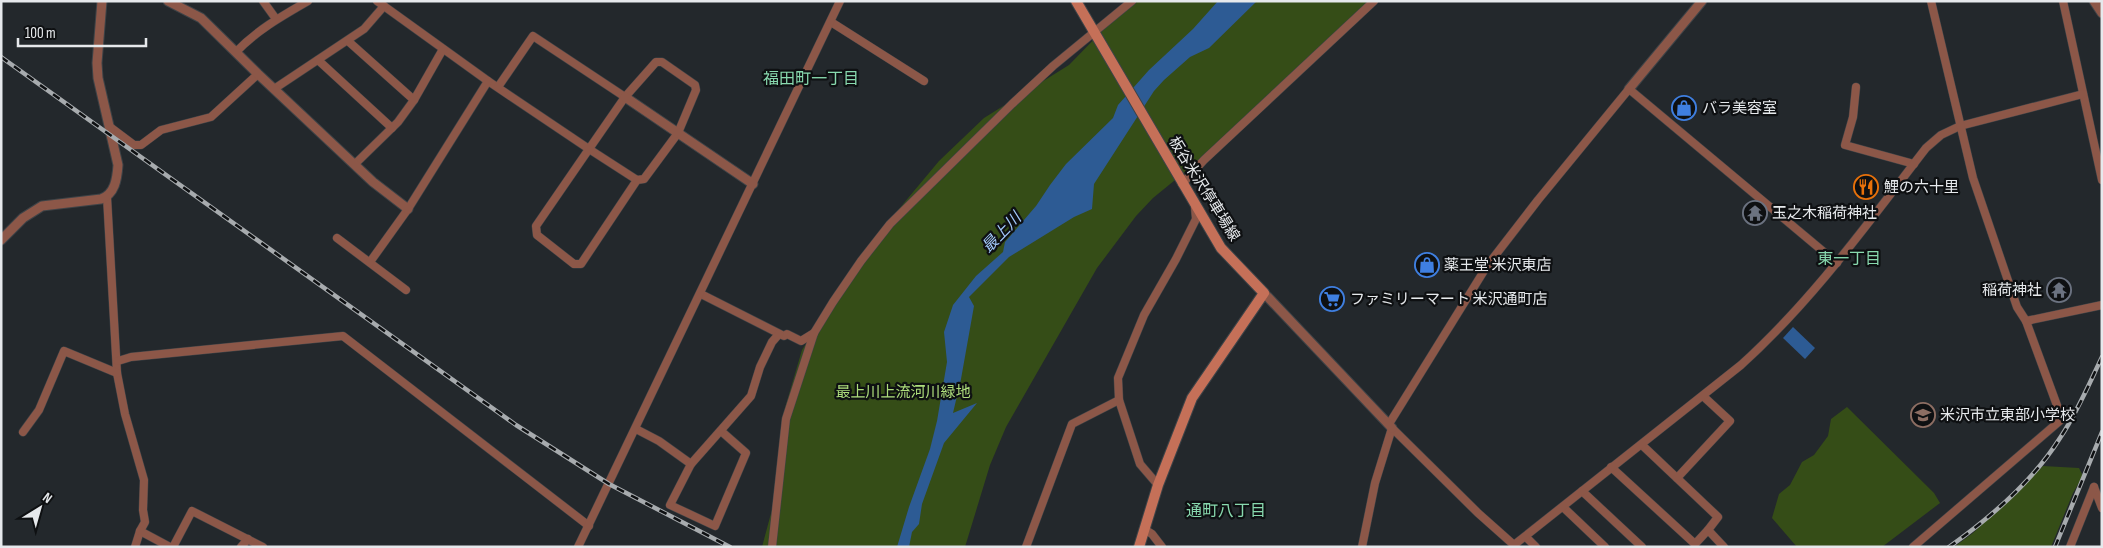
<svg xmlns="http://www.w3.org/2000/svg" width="2103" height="548" font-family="'Sofia Sans Condensed','Noto Sans JP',sans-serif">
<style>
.green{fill:#354d17}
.water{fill:#2d5b94}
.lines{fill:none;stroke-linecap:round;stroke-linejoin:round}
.minor-casing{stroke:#3e4347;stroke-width:9}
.tertiary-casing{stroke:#3e4347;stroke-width:11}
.secondary-casing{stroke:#3e4347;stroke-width:12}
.minor{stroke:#8c5748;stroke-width:8}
.tertiary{stroke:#8c5748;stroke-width:9}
.secondary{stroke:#c57058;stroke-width:10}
.rail-casing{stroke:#a7abae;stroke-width:4.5}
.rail{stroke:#0e1012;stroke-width:2.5;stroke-dasharray:8;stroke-linecap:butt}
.labels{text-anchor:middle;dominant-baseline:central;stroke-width:4.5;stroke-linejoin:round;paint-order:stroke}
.poi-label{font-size:15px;fill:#e6e9ec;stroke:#0e1012;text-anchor:start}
.street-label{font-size:15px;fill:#e6e9ec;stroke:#0e1012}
.park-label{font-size:15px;fill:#aede7c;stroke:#0e1012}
.neighbourhood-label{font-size:16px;fill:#88d9ae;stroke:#0e1012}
.water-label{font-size:16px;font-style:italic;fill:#a3c9fb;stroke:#0e1012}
</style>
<rect width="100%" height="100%" fill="#23282c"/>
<!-- green -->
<g class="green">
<path d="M 1138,1 L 1371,1 L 1202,158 L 1153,198 L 1136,216 L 1097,268 L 1006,427 L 990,465 L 965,547 L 762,547 L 774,502 L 782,418 L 802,350 L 858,258 L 939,161 L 984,118 L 1069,65 L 1105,28 Z"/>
<path d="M 1847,407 L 1934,493 L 1940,503 L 1882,547 L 1797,547 L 1772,518 L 1779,494 L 1790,485 L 1802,462 L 1814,455 L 1828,436 L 1831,419 Z"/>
<path d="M 2043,466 L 2079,468 L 2083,476 L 2073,493 L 2051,547 L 1954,547 L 1973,533 Z"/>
</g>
<!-- water -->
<g class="water">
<path d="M 1218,1 L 1257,1 L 1209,48 L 1190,57 L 1164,80 L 1154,91 L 1094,184 L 1092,209 L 1074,217 L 1009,257 L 969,297 L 974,306 L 961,379 L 953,413 L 977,403 L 944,443 L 922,504 L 919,524 L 912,532 L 909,547 L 897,547 L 909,507 L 930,449 L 937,421 L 947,362 L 944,332 L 953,305 L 976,276 L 1003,252 L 1005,242 L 1036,206 L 1050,185 L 1066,164 L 1113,118 L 1118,105 L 1149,70 L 1193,29 Z"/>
<path d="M 1793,327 L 1815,348 L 1805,359 L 1783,338 Z"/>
</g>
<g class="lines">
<defs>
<g id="minor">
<path d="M 263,1 L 276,19"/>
<path d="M 377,1 L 488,81 L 589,149 L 625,97 L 656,62 L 662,62 L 695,85 L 696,90 L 678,133 L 644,179 L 637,180 L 589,149 L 536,226 L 537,235 L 574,264 L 581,264 L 637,180"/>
<path d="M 2063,1 L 2102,180"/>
<path d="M 831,22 L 924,81"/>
<path d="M 348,41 L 414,100"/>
<path d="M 236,52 C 257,30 282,16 308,1"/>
<path d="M 318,60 L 392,128"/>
<path d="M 498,87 L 533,36 L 625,97"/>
<path d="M 1856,87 L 1853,117 L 1845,145 L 1914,164"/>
<path d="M 274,89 L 364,29 L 384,6"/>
<path d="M 110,127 L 134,145 L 141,145 L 161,130 L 211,117 L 258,74"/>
<path d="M 355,164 L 398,122 L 414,100 L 443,49"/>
<path d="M 1182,184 L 1204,160 L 1374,1"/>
<path d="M 107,197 L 117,373 L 125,414 L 144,480 L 143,510 L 145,522 L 140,531 L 135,547"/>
<path d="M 337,238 L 406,290"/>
<path d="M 370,262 L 408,209 L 488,81"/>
<path d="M 701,294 L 784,336 L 787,334 L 801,341 L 814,333"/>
<path d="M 2026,321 L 2102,305"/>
<path d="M 118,361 L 131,357 L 343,336 L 589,526"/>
<path d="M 1389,424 L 1487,266 L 1538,200 L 1629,89 L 1837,263"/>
<path d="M 636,429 L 659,441 L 691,464 L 670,505 L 715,526 L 746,453 L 721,431"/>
<path d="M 23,432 L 39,410 L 64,351 L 117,373"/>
<path d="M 1642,445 L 1718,517 L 1708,530"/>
<path d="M 691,464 L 751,396 L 760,367 L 772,342 L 779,334"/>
<path d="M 1611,467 L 1695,544 L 1708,530 L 1724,547"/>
<path d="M 1677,478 L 1730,421 L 1703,396"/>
<path d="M 1158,485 L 1140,464 L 1119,400 L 1118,378 L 1144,315 L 1176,259 L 1196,219 L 1195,208"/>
<path d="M 2094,487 L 2102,508"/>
<path d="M 1582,491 L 1642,547"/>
<path d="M 1563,507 L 1605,547"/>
<path d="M 1144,529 L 1152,534 L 1162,547"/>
<path d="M 140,531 L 170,547"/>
<path d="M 1526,537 L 1536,547"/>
<path d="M 173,547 L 192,511 L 263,547"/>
<path d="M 241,547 L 248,539"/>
<path d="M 578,547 L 840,1"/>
<path d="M 772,547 L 786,419 L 814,333 L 833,302 L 861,261 L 890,224 L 1012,104 L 1053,66 L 1132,1"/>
<path d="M 1026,547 L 1072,424 L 1119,400"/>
<path d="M 1362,547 L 1375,483 L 1392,428 L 1478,513 L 1514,545 L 1741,365 C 1812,301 1868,223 1926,148 L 1941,135 L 1960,126 L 2083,94"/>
<path d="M 1913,547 L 2062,419 L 2026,321 L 2017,307 L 1973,178 L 1931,1"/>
<path d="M 2070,547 L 2094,487"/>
</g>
<g id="tertiary">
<path d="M 168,1 L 201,18 L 258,74 L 373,182 L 408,209"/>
<path d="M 2094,1 L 2102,13"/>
<path d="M 1629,89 L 1702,1"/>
<path d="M 625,97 L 753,184"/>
<path d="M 1,240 L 23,218 L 42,206 L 101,199 C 115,194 117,179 118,165 L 98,78 L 97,63 L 102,1"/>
<path d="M 1264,293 L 1392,428"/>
</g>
<path id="secondary" d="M 1076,1 L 1221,248 L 1264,293 L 1192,398 L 1158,485 L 1139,547"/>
</defs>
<!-- minor casing -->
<use href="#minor" class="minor-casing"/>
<!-- tertiary casing -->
<use href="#tertiary" class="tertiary-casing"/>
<!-- secondary casing -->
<use href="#secondary" class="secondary-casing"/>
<!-- minor -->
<use href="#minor" class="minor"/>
<!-- tertiary -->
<use href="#tertiary" class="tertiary"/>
<!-- secondary -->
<use href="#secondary" class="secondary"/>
<defs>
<g id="rail">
<path d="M 1,57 L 516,425 L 609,484 L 730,547"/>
<path d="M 1949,547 C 1990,518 2033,481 2060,438 C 2077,413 2089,384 2102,357"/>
<path d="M 2055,547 L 2102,432"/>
</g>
</defs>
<!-- rail casing -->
<use href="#rail" class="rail-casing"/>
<!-- rail -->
<use href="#rail" class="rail"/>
</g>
<!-- icons -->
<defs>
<symbol id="shop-ring" viewBox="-11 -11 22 22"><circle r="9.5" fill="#0e1012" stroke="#3f7fe0" stroke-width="1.5"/><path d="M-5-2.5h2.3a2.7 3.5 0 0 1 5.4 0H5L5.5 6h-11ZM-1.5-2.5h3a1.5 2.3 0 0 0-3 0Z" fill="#3f7fe0"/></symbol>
<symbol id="restaurant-ring" viewBox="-11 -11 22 22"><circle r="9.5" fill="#0e1012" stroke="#e8710a" stroke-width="1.5"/><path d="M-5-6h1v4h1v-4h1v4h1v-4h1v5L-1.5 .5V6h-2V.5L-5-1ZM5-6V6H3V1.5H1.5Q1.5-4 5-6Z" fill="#e8710a"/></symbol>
<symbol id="temple-ring" viewBox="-11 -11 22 22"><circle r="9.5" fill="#0e1012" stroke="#6b7280" stroke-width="1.5"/><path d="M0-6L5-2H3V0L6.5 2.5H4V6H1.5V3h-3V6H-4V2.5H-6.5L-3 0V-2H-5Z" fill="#6b7280"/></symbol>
<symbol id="supermarket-ring" viewBox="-11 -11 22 22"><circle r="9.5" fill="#0e1012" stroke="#3f7fe0" stroke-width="1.5"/><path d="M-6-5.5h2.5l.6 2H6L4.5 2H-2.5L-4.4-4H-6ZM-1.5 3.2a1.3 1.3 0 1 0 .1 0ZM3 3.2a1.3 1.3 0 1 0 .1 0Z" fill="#3f7fe0"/></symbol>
<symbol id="school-ring" viewBox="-11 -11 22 22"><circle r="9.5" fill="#0e1012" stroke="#8d6e63" stroke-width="1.5"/><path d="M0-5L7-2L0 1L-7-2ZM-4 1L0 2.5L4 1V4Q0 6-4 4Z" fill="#8d6e63"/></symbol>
</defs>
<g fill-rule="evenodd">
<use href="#shop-ring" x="1670" y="94" width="28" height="28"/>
<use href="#restaurant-ring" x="1852" y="173" width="28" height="28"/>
<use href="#temple-ring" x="1741" y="199" width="28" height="28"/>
<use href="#shop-ring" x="1413" y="251" width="28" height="28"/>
<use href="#temple-ring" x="2045" y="276" width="28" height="28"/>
<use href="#supermarket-ring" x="1318" y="285" width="28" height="28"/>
<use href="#school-ring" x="1909" y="401" width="28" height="28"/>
</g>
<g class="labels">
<!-- poi labels -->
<g class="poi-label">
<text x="1702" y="108">バラ美容室</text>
<text x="1884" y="187">鯉の六十里</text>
<text x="1772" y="213">玉之木稲荷神社</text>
<text x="1444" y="265">薬王堂 米沢東店</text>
<text x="2042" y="290" text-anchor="end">稲荷神社</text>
<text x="1350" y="299">ファミリーマート 米沢通町店</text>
<text x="1940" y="415">米沢市立東部小学校</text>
</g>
<!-- street labels -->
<g class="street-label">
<text transform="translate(1204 189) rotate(58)">板谷米沢停車場線</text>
</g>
<!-- park labels -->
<g class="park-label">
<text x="903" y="392">最上川上流河川緑地</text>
</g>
<!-- neighbourhood labels -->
<g class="neighbourhood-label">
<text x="811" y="79">福田町一丁目</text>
<text x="1849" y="259">東一丁目</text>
<text x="1226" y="511">通町八丁目</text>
</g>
<!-- water labels -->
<g class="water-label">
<text transform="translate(1002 233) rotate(-46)">最上川</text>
</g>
</g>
<!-- border -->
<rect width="2103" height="548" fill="none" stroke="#e6e9ec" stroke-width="5"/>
<!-- north arrow -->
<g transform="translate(40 508) rotate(37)" stroke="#0e1012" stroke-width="4" paint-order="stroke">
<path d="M0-4L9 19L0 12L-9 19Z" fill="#e6e9ec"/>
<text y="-8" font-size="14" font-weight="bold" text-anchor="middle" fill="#e6e9ec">N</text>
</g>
<!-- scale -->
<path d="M18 38v8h128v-8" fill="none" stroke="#e6e9ec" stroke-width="2.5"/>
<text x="25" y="38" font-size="15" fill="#e6e9ec" stroke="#0e1012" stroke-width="4" paint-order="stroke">100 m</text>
</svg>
